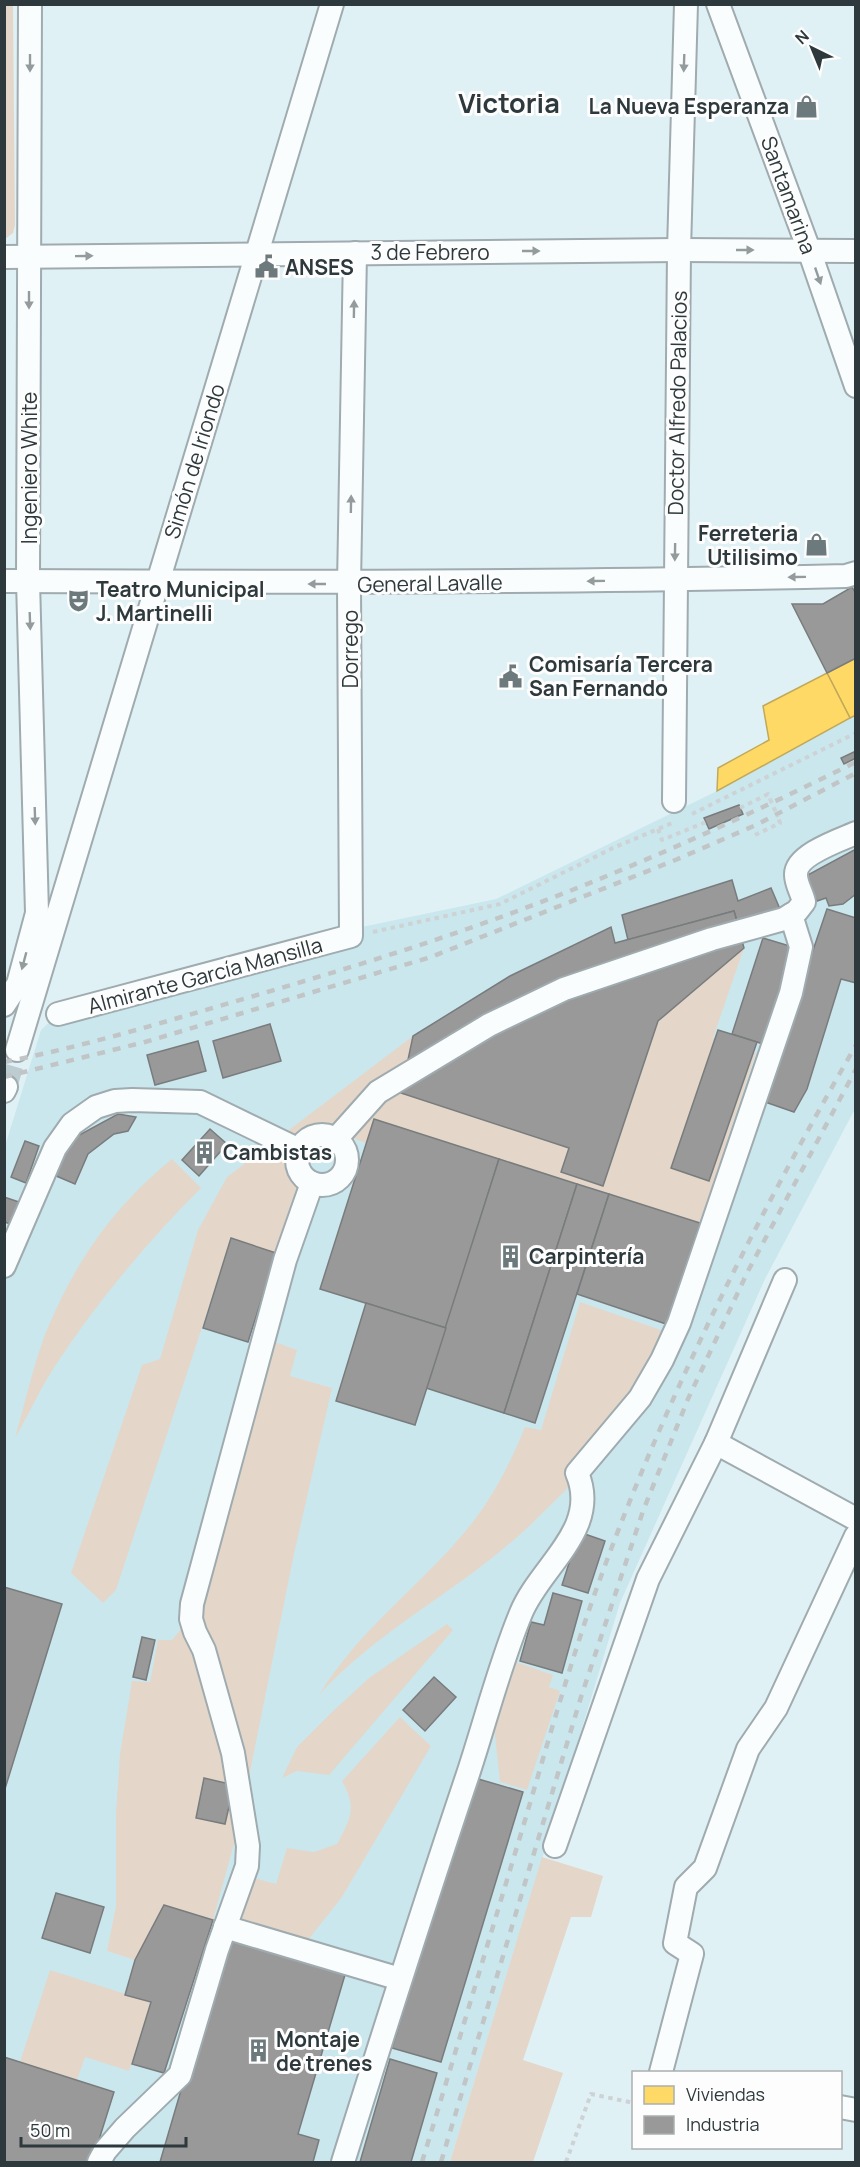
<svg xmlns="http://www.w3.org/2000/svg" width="860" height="2167" font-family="Manrope,sans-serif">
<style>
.built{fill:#cae7ee}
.green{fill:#e4d7ca}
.homes{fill:#ffd966;stroke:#c0a959;stroke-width:1.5}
.industry{fill:#999;stroke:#797c7d;stroke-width:1.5}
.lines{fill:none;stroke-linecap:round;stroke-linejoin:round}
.minor-tunnel{stroke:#bcccd1;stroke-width:22;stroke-dasharray:22 11;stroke-linecap:butt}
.minor-casing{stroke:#9fabaf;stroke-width:26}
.path{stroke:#cdd2d4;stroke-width:4;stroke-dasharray:4.5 4.5;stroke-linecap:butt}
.minor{stroke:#fafdfe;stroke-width:22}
.rail{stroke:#c1c5c6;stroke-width:4.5;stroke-dasharray:8 8;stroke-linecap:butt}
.path-bridge{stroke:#cdd2d4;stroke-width:4;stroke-dasharray:4.5 4.5;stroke-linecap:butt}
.oneway{fill:#949b9d}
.labels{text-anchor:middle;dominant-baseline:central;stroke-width:6;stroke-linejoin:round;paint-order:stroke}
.poi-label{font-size:21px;font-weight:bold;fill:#2d393c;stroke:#fdfdfd;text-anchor:start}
.street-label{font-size:21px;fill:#2d393c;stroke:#fdfdfd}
.district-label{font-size:27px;font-weight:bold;fill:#2d393c;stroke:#fdfdfd}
</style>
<rect width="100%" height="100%" fill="#e0f1f6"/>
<!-- built -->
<path class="built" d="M 855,585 L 855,1109 L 765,1279 L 620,1603 L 450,2162 L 5,2162 L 4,1149 L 41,1030 L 58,1014 L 333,933 L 496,899 L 717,791 L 850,718 L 823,604 Z"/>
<!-- green -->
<g class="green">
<path d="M 13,5 L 15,225 L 13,233 L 5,239 L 4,5 Z"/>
<path d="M 734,911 L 744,948 L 713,1038 L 756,1053 L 700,1223 L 374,1119 L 366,1143 C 353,1139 339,1131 326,1130 C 293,1127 286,1158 299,1182 L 276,1253 L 231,1239 L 116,1590 L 103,1603 L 71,1573 L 142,1365 L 160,1359 L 198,1230 L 227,1177 L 413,1036 L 510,976 L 611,927 L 615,943 Z"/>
<path d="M 172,1159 L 201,1188 C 147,1242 97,1302 55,1366 C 40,1389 29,1414 15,1438 C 25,1403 33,1366 46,1332 C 75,1262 113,1207 172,1159 Z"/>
<path d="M 580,1302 L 661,1330 L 653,1357 L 633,1393 L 564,1476 L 572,1484 C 551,1504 531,1526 509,1544 C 447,1597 374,1634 319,1695 C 362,1625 423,1585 472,1523 C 495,1494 511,1461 525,1427 L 541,1430 Z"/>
<path d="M 264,1338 L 297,1350 L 290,1376 L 332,1388 L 294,1554 L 239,1826 L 213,1920 L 135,1960 L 107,1951 L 116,1906 L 116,1813 L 120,1754 L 132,1681 L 150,1682 L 158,1640 L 172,1640 L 185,1624 Z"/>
<path d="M 447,1624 L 453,1630 L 329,1775 L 297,1771 L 282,1778 L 297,1747 L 331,1713 L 369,1678 Z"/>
<path d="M 516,1662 L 553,1675 L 549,1687 L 560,1691 L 527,1790 L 500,1782 L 494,1727 Z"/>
<path d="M 400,1717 L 431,1746 L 342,1897 L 297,1954 L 219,1929 L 236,1873 L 276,1884 L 287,1848 L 314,1852 L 337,1844 C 351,1818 357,1808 342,1781 Z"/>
<path d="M 542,1857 L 603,1876 L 591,1917 L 571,1917 L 523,2060 L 563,2073 L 533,2162 L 450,2162 Z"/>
<path d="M 50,1970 L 151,2002 L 129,2071 L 85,2057 L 77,2080 L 20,2062 Z"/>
</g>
<!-- homes -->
<g class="homes">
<path d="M 856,658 L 856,715 L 850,718 L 827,673 Z"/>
<path d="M 827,673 L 850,718 L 717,791 L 718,768 L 769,740 L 763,706 Z"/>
</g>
<!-- industry -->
<g class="industry">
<path d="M 852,587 L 856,594 L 856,658 L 827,673 L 792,604 L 823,604 Z"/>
<path d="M 856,751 L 856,758 L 844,764 L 841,758 Z"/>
<path d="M 739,805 L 743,814 L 709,829 L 704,818 Z"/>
<path d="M 856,849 L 856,894 L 843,904 L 829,906 L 826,898 L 817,901 L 804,877 Z"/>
<path d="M 732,880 L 738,901 L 771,888 L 780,909 L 739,927 L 734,911 L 628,940 L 622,915 Z"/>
<path d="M 827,909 L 856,918 L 856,983 L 841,979 L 807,1089 L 794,1112 L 762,1101 Z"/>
<path d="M 734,911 L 744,948 L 658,1021 L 603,1186 L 561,1172 L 569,1148 L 401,1093 L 413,1036 L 510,976 L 611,927 L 615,943 Z"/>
<path d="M 763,938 L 793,947 L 763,1044 L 732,1034 Z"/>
<path d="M 270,1024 L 281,1061 L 223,1078 L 213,1041 Z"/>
<path d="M 718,1030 L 757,1042 L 709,1181 L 671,1168 Z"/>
<path d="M 198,1041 L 206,1071 L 155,1085 L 147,1055 Z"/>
<path d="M 118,1114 L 136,1117 L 128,1131 L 114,1134 L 88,1154 L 75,1184 L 54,1175 L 70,1140 Z"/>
<path d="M 374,1119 L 499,1159 L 446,1328 L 320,1289 Z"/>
<path d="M 210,1129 L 227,1144 L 199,1176 L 182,1160 Z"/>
<path d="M 25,1141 L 39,1146 L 26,1183 L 11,1177 Z"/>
<path d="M 499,1159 L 577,1184 L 504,1413 L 426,1388 Z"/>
<path d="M 577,1184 L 609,1194 L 535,1423 L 504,1413 Z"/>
<path d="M 609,1194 L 700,1223 L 666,1324 L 577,1294 Z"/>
<path d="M 4,1197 L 19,1202 L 11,1224 L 4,1222 Z"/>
<path d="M 231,1238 L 276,1253 L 248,1342 L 203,1328 Z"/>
<path d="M 366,1303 L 446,1328 L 415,1425 L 336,1401 Z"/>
<path d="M 579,1532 L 605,1541 L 588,1593 L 562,1585 Z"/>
<path d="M 4,1587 L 62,1604 L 4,1792 Z"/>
<path d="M 553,1593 L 582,1601 L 562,1673 L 520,1661 L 531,1622 L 544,1625 Z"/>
<path d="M 142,1637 L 155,1640 L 146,1680 L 133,1677 Z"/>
<path d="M 434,1677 L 456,1697 L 425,1731 L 403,1710 Z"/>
<path d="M 204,1778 L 234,1785 L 225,1824 L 196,1818 Z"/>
<path d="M 475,1778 L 523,1792 L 441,2062 L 392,2048 Z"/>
<path d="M 56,1893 L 104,1907 L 90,1953 L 42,1938 Z"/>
<path d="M 164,1905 L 213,1920 L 164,2073 L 132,2064 L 151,2002 L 125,1995 L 135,1960 Z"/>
<path d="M 227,1933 L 347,1968 L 298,2134 L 319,2140 L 313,2162 L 160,2162 Z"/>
<path d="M 4,2057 L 114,2092 L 92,2162 L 4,2162 Z"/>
<path d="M 390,2059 L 437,2073 L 411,2162 L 360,2162 Z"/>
</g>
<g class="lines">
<!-- minor-tunnel -->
<path class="minor-tunnel" d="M 6,1087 L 17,1050"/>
<defs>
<g id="minor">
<path d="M 718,4 L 809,250 L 856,386"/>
<path d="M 4,257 L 679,250 L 856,251"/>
<path d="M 4,581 C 285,582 565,583 846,576 L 856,573"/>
<path d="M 674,801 L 679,250 L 686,4"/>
<path d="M 4,1005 L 18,984 L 37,913 L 28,581 L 30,4"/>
<path d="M 58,1014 L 351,936 L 349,584 L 355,253"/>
<path d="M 17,1050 L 332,4"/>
<path d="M 4,1091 L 6,1087"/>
<circle cx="322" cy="1160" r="25"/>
<path d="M 336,1139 L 378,1092 L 489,1025 L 564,989 L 712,939 L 784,919 L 797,911 L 804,902 C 802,893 796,884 796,875 C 795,855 840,840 856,833"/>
<path d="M 4,1266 L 55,1148 L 72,1124 L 96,1107 L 115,1101 L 132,1100 L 200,1102 L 299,1150"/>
<path d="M 716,1443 L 856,1519"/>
<path d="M 555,1846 L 648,1579 L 716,1443 L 785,1280"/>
<path d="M 225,1927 L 400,1979"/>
<path d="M 661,2072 L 692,1954 L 675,1943 L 686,1887 L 705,1868 L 748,1749 L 776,1708 L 856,1536"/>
<path d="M 840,2107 L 856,2110"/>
<path d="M 99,2162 L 105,2151 L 125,2128 L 180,2075 L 217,1950 L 247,1866 L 248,1846 L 233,1753 L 204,1650 L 195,1632 L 191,1619 L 192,1604 L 285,1260 L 312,1183"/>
<path d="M 343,2162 C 383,2034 424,1905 467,1777 C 485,1723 499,1666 521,1613 C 540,1566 601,1529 577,1473 L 640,1398 L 662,1360 L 679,1323 L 791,993 L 801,947 L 791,915"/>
</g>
</defs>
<!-- minor casing -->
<use href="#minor" class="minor-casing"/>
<!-- path -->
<g class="path">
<path d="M 740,808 L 768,794 L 770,799"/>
<path d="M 692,814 L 856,733"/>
<path d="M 658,829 L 662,840 L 706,822"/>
<path d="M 755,835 L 780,823 L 778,817"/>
<path d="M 373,932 L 500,904 L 613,848 L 672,823"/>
<path d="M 566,2162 L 591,2094 L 634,2103"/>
</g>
<!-- minor -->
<use href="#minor" class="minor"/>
<!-- rail -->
<g class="rail">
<path d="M 4,1062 C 82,1047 157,1024 233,1002 C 312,979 390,956 467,929 C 600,883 729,825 856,762"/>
<path d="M 4,1077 L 145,1042 L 431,957 L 673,861 L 756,825 L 856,773"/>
<path d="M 422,2162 C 456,2051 489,1939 523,1827 C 544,1756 564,1684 588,1613 C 656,1416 752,1226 856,1045"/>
<path d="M 441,2162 L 581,1697 L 643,1511 L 688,1399 L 748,1271 L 856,1069"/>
</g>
<!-- path-bridge -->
<path class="path-bridge" d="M 770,799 L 778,817"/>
</g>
<!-- one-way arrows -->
<defs><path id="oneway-solid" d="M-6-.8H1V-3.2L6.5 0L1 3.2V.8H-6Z" transform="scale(1.5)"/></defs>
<g class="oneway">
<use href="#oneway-solid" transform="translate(30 63) rotate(90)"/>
<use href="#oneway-solid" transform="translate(684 63) rotate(92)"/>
<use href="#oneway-solid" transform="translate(745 250)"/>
<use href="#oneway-solid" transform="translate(531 251)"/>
<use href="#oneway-solid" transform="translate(84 256) rotate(-1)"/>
<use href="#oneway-solid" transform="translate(818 276) rotate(71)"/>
<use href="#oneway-solid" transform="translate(29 300) rotate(90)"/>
<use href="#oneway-solid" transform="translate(354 309) rotate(-89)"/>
<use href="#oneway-solid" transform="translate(351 504) rotate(-89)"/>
<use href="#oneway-solid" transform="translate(675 552) rotate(91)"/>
<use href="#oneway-solid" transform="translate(797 577) rotate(179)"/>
<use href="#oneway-solid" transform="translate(596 581) rotate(179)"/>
<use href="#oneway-solid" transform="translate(317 584) rotate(-180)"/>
<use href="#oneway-solid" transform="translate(30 621) rotate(88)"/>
<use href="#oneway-solid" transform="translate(35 816) rotate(88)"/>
<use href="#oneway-solid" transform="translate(24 961) rotate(105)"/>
</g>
<!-- icons -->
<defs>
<symbol id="shop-bare" viewBox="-9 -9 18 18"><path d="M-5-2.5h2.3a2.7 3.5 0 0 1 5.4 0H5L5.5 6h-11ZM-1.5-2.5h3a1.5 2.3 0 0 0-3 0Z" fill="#6c797d" stroke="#fdfdfd" stroke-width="2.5" paint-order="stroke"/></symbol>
<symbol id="civic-bare" viewBox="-9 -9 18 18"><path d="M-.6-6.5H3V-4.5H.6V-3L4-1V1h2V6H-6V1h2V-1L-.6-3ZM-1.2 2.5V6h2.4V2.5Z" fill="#6c797d" stroke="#fdfdfd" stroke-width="2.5" paint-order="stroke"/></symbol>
<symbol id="theatre-bare" viewBox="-9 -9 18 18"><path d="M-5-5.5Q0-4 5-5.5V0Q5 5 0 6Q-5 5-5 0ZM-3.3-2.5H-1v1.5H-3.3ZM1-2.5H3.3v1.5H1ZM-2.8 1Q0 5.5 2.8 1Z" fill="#6c797d" stroke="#fdfdfd" stroke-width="2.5" paint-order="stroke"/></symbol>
<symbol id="building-bare" viewBox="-9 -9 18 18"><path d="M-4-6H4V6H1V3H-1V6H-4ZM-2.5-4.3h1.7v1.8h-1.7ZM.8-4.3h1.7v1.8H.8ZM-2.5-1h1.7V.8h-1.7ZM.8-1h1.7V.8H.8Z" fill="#6c797d" stroke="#fdfdfd" stroke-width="2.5" paint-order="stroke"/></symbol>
</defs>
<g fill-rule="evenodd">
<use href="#shop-bare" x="790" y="90" width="33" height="33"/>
<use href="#civic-bare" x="250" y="250" width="33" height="33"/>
<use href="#shop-bare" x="800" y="528" width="33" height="33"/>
<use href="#theatre-bare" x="62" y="584" width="33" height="33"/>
<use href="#civic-bare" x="494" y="660" width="33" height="33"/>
<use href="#building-bare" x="188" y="1136" width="33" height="33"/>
<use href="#building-bare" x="494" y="1240" width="33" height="33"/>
<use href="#building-bare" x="242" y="2034" width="33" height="33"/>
</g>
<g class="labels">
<!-- poi labels -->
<g class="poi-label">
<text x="789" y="106" text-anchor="end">La Nueva Esperanza</text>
<text x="285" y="267">ANSES</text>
<text x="798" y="533" text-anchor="end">Ferreteria<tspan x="798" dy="24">Utilisimo</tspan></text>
<text x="96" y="589">Teatro Municipal<tspan x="96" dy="24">J. Martinelli</tspan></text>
<text x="529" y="664">Comisaría Tercera<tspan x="529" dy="24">San Fernando</tspan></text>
<text x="223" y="1152">Cambistas</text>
<text x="529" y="1256">Carpintería</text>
<text x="276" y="2039">Montaje<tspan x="276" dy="24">de trenes</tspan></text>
</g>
<!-- street labels -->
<g class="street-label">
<text transform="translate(789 195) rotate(70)">Santamarina</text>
<text x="430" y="252">3 de Febrero</text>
<text transform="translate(677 403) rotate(-89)">Doctor Alfredo Palacios</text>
<text transform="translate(194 461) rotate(-73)">Simón de Iriondo</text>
<text transform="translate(29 468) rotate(-90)">Ingeniero White</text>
<text transform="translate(430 583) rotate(-1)">General Lavalle</text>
<text transform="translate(350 649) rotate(-90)">Dorrego</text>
<text transform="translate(205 975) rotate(-15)">Almirante García Mansilla</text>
</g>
<!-- district labels -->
<g class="district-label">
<text x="509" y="102">Victoria</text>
</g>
</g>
<!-- border -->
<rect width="860" height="2167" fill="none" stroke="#2d393c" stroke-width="12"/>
<!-- legend -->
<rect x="632" y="2071" width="210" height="78" fill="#fdfdfd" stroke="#aaafb0" stroke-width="1.5"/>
<rect x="644" y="2086" width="30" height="18" fill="#ffd966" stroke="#aaafb0" stroke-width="1.5"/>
<text x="686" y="2101" font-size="18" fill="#2d393c">Viviendas</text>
<rect x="644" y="2116" width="30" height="18" fill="#999999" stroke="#aaafb0" stroke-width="1.5"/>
<text x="686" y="2131" font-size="18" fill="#2d393c">Industria</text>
<!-- north arrow -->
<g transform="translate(812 48) rotate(317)" stroke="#fdfdfd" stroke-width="4.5" paint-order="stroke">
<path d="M0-4.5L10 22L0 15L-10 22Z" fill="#2d393c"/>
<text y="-9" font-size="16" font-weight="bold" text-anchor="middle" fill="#2d393c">N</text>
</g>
<!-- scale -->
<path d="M21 2137v9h165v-9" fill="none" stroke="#2d393c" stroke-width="3"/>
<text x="30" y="2137" font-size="18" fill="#2d393c" stroke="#fdfdfd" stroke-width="4.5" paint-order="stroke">50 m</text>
</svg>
